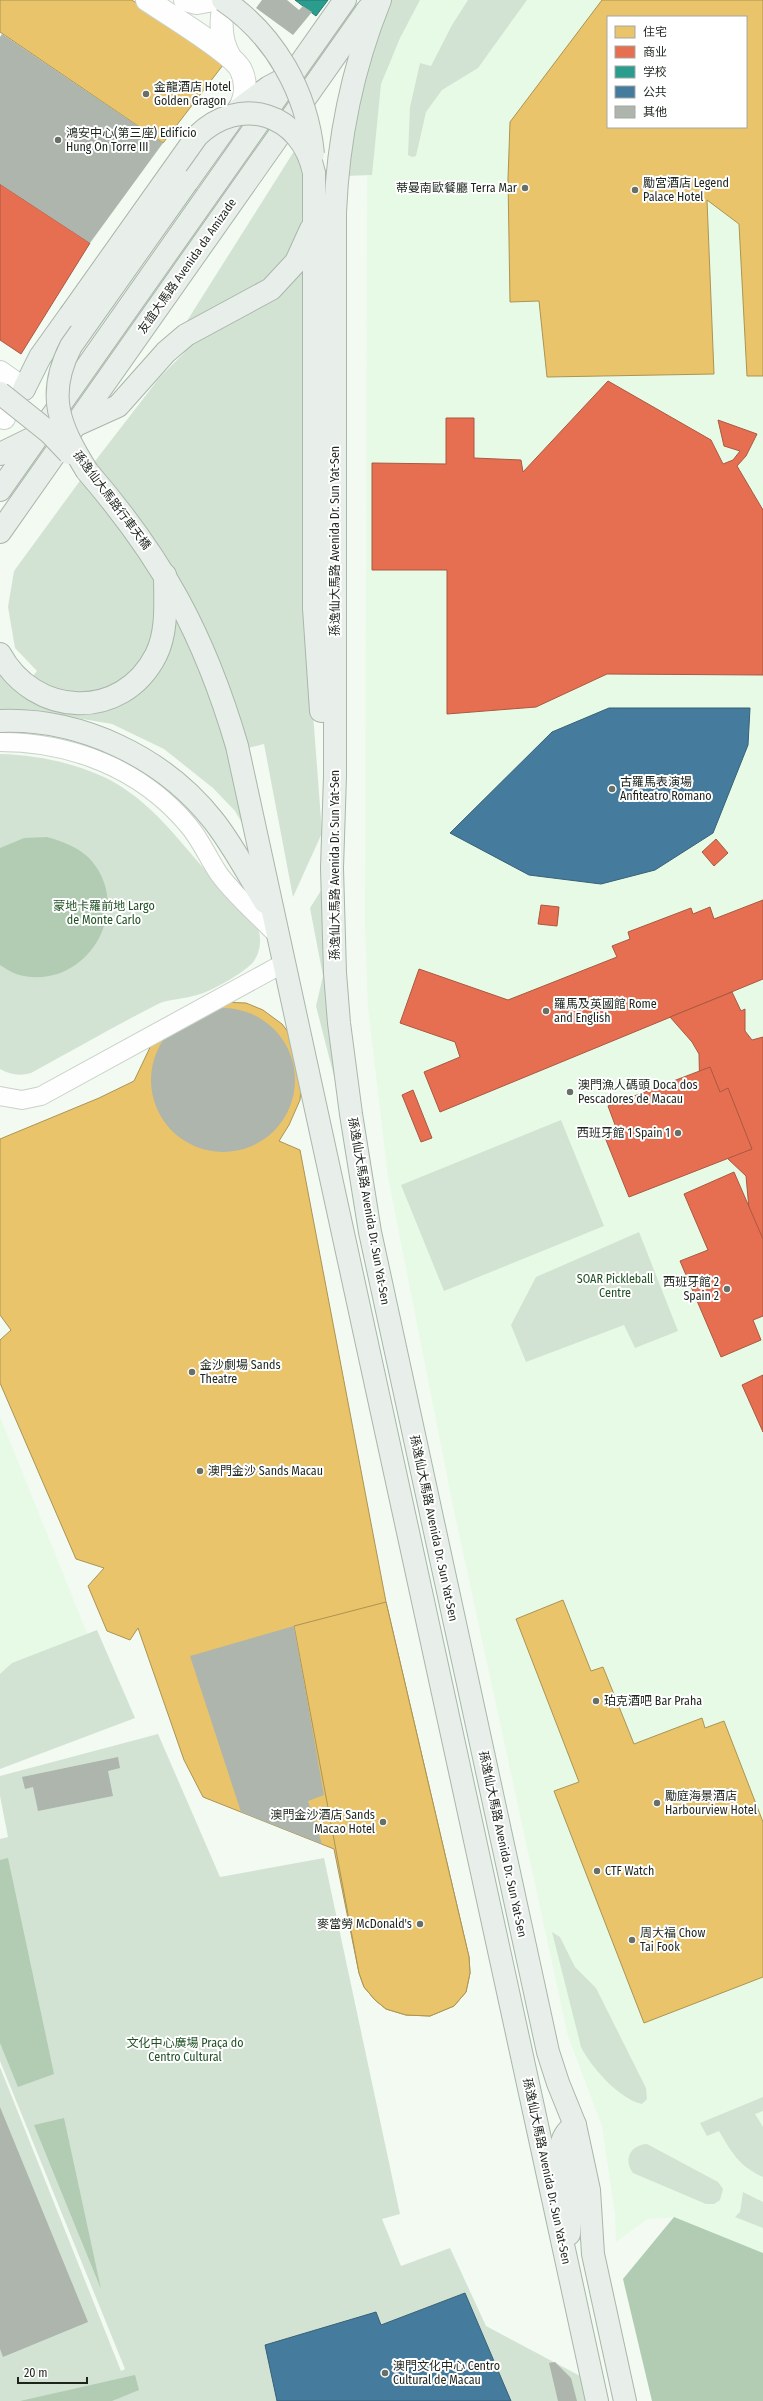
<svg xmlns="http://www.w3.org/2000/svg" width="763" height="2401" font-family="'Fira Sans Condensed','Noto Sans SC',sans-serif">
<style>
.built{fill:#e6fae6;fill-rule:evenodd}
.green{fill:#d3e3d3}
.water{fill:#b1ccb2}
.homes{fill:#e9c46a;stroke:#ac9453;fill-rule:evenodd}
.shops{fill:#e76f51;stroke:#aa5841}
.schools{fill:#2a9d8f;stroke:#26796c}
.public{fill:#457b9d;stroke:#396176}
.building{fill:#adb5ad}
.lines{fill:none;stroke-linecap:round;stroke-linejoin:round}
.minor-casing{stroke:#c9d1c9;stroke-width:20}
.tertiary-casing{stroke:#c9d1c9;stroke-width:24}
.primary-casing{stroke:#a9b6aa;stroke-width:24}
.minor{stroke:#fdfefd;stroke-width:18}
.tertiary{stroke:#fdfefd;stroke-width:22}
.primary{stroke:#e8eee9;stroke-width:22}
.primary-bridge-casing{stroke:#a9b6aa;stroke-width:24;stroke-linecap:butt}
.primary-bridge{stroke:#e8eee9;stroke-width:22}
.poi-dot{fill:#676f67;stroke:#fff;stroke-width:1.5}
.labels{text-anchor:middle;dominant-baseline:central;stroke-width:4;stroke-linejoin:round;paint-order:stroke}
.poi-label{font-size:12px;fill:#1c241c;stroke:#fff;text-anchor:start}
.street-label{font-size:12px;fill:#1c241c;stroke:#fff}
.park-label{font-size:12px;fill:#1f5124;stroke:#fff}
</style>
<rect width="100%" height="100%" fill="#f2faf2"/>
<!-- built -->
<g class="built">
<path d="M 418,0 L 763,0 L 763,2253 L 674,2217 L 647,2219 L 616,2242 L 615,2214 L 602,2126 L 568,2036 L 453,1506 L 388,1177 L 368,1007 L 365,927 L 367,201 L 368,152 L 378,78 ZM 608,17 L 746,17 L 746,127 L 608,127 Z"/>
<path d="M 0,1417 L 117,1708 L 0,1756 Z"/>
</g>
<!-- green -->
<g class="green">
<path d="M 387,0 L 420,0 L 400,38 L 381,84 L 372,175 L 345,176 L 360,88 Z"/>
<path d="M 468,0 L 527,0 L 478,68 L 442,90 L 426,112 L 416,156 L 412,157 L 408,155 L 410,107 L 420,63 L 431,66 L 452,25 Z"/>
<path d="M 322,132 L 308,390 L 305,607 L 322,833 L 293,897 L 264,744 L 236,751 L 256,847 L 235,811 L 213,788 L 164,749 L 112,724 L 41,712 L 0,710 L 0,664 L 23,688 L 37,671 L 15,648 L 8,607 L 14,571 L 82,478 L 160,377 L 185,352 L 185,324 L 303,137 Z"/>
<path d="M 0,754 C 36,755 71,762 104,777 C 152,800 180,843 215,881 C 227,894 251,913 258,929 C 262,939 260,952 254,961 C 246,972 210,992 197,995 C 184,999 169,999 158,1004 C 115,1026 73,1050 31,1073 C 19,1076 11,1075 0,1069 Z"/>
<path d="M 322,889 L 337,1088 L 316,1006 L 323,976 L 310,908 Z"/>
<path d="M 561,1120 L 604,1226 L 444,1291 L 401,1185 Z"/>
<path d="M 639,1232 L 678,1331 L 635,1348 L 624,1325 L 526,1362 L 511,1325 L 536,1277 Z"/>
<path d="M 97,1630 L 135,1718 L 0,1769 L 0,1674 L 12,1663 Z"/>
<path d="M 158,1734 L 220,1877 L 324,1858 L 400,2214 L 382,2219 L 401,2266 L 450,2248 L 486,2326 L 582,2377 L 588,2401 L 0,2401 L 0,2067 L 121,2371 L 125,2369 L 0,2061 L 0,1839 L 8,1837 L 0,1796 L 0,1776 Z"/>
<path d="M 552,1932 L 560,1937 L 575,1967 L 596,1988 L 646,2088 L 647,2099 L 642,2104 C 619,2099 591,2067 581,2047 Z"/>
<path d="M 763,2097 L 763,2111 L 755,2114 L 763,2127 L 763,2177 C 739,2166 732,2153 719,2131 L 707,2136 L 700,2123 Z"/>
<path d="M 647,2144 L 718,2182 L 723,2189 L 720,2200 L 714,2204 L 706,2204 L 633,2173 C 623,2160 630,2145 647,2144 Z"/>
<path d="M 743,2192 L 763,2202 L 763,2228 L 735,2217 L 740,2212 Z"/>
</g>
<!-- water -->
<g class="water">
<path d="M 47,837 C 61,841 76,846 88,857 C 138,908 85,995 16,974 C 11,972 5,968 0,965 L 0,848 L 24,838 Z"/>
<path d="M 8,1858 L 54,2074 L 18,2087 L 0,2043 L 0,1860 Z"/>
<path d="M 64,2118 L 101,2289 L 34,2125 Z"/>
<path d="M 674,2217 L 763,2253 L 763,2401 L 652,2401 L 623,2279 Z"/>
<path d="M 135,2375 L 139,2390 L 112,2401 L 20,2401 Z"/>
</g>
<!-- homes -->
<g class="homes">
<path d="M 0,0 L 132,0 L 223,65 L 163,143 L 0,32 Z"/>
<path d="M 602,0 L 763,0 L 763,376 L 747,376 L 739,224 L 707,200 L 714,374 L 547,377 L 539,301 L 510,302 L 508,179 L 510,122 ZM 608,17 L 746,17 L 746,127 L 608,127 Z"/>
<path d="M 221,1002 L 246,1003 L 263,1010 L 282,1024 L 295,1041 L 302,1080 L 300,1100 L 289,1125 L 279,1141 L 300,1150 L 386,1602 L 469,1957 L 470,1973 L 466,1992 L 454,2006 L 430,2016 L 406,2015 L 386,2009 L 375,2000 L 364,1987 L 359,1973 L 334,1849 L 203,1797 L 184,1760 L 138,1628 L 130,1640 L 107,1631 L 88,1586 L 104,1568 L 76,1559 L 0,1383 L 0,1340 L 11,1330 L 0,1315 L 0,1139 L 99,1098 L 134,1081 L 154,1039 Z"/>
<path d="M 563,1600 L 591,1671 L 603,1667 L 634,1744 L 702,1718 L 705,1728 L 724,1721 L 763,1822 L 763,1977 L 644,2023 L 554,1791 L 579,1782 L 516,1619 Z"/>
<path d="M 386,1602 L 469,1957 L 470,1973 L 466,1992 L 454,2006 L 430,2016 L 406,2015 L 386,2009 L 375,2000 L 364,1987 L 359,1973 L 294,1626 Z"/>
</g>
<!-- shops -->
<g class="shops">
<path d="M 0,184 L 90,243 L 21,354 L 0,340 Z"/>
<path d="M 608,381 L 711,440 L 723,464 L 733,460 L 740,451 L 724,446 L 718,420 L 757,434 L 746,456 L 737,466 L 763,510 L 763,675 L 607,674 L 536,707 L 447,714 L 447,570 L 372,570 L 372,463 L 446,464 L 446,418 L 474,418 L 474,458 L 521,460 L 523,472 Z"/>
<path d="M 716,839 L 728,853 L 714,866 L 702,852 Z"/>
<path d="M 763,900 L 763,979 L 440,1112 L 424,1072 L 460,1057 L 455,1042 L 400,1023 L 419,969 L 508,1000 L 617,957 L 612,946 L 630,939 L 628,932 L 691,908 L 693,914 L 710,907 L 714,919 Z"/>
<path d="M 541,905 L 559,907 L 557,926 L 538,924 Z"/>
<path d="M 732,992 L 741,1011 L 745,1009 L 745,1031 L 752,1040 L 763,1037 L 763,1256 L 750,1220 L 746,1176 L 727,1158 L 709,1126 L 700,1099 L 699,1054 L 692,1042 L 670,1017 Z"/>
<path d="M 710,1067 L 720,1092 L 728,1088 L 752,1149 L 629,1197 L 604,1135 L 617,1130 L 608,1106 Z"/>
<path d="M 413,1090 L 432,1138 L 421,1142 L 402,1095 Z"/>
<path d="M 734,1172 L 763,1239 L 763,1316 L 753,1320 L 761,1340 L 721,1357 L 680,1261 L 708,1250 L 684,1194 Z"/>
<path d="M 763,1375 L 763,1432 L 742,1385 Z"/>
</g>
<!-- schools -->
<path class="schools" d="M 295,0 L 328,0 L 316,16 Z"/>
<!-- public -->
<g class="public">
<path d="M 609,708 L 750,708 L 748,745 L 713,833 L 655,870 L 601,884 L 529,875 L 450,833 L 552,732 Z"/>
<path d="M 465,2293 L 511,2401 L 277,2401 L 265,2345 L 376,2312 L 381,2325 Z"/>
</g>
<!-- building -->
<g class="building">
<path d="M 262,0 L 287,0 L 299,10 L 303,6 L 312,12 L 293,35 L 256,8 Z"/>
<path d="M 2,34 L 163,143 L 90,243 L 0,184 L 0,37 Z"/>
<circle cx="223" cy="1080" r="72"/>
<path d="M 294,1626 L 324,1795 L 308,1801 L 322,1844 L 241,1812 L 190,1656 Z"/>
<path d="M 118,1757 L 120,1768 L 108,1771 L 113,1796 L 38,1811 L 33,1787 L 25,1789 L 22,1777 Z"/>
<path d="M 0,2107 L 88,2322 L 3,2357 L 0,2349 Z"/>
<path d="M 555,2362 L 571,2378 L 577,2401 L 558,2401 L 549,2363 Z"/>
</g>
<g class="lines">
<defs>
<g id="minor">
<path d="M 0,742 C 72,742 141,769 188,825 C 201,840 208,858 219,874 C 235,896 259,916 278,936"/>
<path d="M 0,1096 L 22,1100 L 41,1096 L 284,963"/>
</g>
<g id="tertiary">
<path d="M 147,0 C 166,13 233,53 241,70 C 247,83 246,97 239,109"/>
<path d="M 185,0 L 197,3 L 214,0"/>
<path d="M 225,0 C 220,19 220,40 230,57"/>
<path d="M 0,372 L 24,389"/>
<path d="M 0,415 L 4,418"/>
</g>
<g id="primary">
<path d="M 380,0 C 352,69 338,139 335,213 L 335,776 L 332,868 L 335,973 L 339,1023 L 351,1114 L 370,1232 L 548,2052 L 558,2083 L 575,2125 L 589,2190 L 593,2254 L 625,2401"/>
<path d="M 314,173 L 314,608 L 321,711"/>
<path d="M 187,182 L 239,109 L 269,87 L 288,77"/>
<path d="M 24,389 L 40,357 L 70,315"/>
<path d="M 76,425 L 118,406 L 166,352 L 186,335 L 271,289 L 296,262 L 311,229"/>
<path d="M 0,454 L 37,436"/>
<path d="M 87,471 C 163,559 204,634 237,746 L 597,2401"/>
<path d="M 0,490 L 345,0"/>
<path d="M 0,532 L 368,9"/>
<path d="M 0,654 C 34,717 122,722 156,655 C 168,631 165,601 165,575"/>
<path d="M 0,721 C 81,718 163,757 213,820 C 233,845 248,875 265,902"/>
<path d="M 569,2234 C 569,2223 571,2211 569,2199 C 567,2173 548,2144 575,2125"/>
</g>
</defs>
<!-- minor casing -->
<use href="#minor" class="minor-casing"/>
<!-- tertiary casing -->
<use href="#tertiary" class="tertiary-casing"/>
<!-- primary casing -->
<use href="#primary" class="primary-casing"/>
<!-- minor -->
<use href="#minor" class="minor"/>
<!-- tertiary -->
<use href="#tertiary" class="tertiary"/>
<!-- primary -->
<use href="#primary" class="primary"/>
<defs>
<g id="primary-bridge">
<path d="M 223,0 C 275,35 307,92 313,154"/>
<path d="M 70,315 L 197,136 C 240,94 302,113 314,173"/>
<path d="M 0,393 L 50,433 L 69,453"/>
<path d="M 87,471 C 60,427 45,396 71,346 L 187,182"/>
</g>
</defs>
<!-- primary-bridge casing -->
<use href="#primary-bridge" class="primary-bridge-casing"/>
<!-- primary-bridge -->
<use href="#primary-bridge" class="primary-bridge"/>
</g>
<!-- markers -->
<g class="poi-dot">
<circle cx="146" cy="94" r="4"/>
<circle cx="58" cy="140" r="4"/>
<circle cx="525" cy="188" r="4"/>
<circle cx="635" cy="190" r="4"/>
<circle cx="612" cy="789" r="4"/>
<circle cx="546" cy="1011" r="4"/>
<circle cx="570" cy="1092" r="4"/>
<circle cx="678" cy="1133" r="4"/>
<circle cx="727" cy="1289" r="4"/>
<circle cx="192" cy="1372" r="4"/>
<circle cx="200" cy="1471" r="4"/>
<circle cx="596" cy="1701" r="4"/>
<circle cx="657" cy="1803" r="4"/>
<circle cx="383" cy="1822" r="4"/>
<circle cx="597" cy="1871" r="4"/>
<circle cx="420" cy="1924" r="4"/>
<circle cx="632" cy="1940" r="4"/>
<circle cx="385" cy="2373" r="4"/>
</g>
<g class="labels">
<!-- poi labels -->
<g class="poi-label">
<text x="154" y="87">金龍酒店 Hotel<tspan x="154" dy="14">Golden Gragon</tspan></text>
<text x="66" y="133">鴻安中心(第三座) Edifício<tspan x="66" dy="14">Hung On Torre III</tspan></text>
<text x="643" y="183">勵宮酒店 Legend<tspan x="643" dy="14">Palace Hotel</tspan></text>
<text x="517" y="188" text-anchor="end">蒂曼南歐餐廳 Terra Mar</text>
<text x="620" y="782">古羅馬表演場<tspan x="620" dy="14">Anfiteatro Romano</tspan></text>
<text x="554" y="1004">羅馬及英國館 Rome<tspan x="554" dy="14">and English</tspan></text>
<text x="578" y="1085">澳門漁人碼頭 Doca dos<tspan x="578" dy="14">Pescadores de Macau</tspan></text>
<text x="670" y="1133" text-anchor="end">西班牙館 1 Spain 1</text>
<text x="719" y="1282" text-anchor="end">西班牙館 2<tspan x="719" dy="14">Spain 2</tspan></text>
<text x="200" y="1365">金沙劇場 Sands<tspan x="200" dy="14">Theatre</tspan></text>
<text x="208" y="1471">澳門金沙 Sands Macau</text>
<text x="604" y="1701">珀克酒吧 Bar Praha</text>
<text x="665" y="1796">勵庭海景酒店<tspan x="665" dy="14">Harbourview Hotel</tspan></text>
<text x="375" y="1815" text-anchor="end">澳門金沙酒店 Sands<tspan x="375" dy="14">Macao Hotel</tspan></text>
<text x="605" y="1871">CTF Watch</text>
<text x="412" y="1924" text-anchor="end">麥當勞 McDonald's</text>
<text x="640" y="1933">周大福 Chow<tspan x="640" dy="14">Tai Fook</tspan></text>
<text x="393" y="2366">澳門文化中心 Centro<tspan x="393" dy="14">Cultural de Macau</tspan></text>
</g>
<!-- street labels -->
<g class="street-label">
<text transform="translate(187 266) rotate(-55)">友誼大馬路 Avenida da Amizade</text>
<text transform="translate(112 500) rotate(53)">孫逸仙大馬路行車天橋</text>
<text transform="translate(335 541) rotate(-90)">孫逸仙大馬路 Avenida Dr. Sun Yat-Sen</text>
<text transform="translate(335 865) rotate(-90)">孫逸仙大馬路 Avenida Dr. Sun Yat-Sen</text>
<text transform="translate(369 1211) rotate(80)">孫逸仙大馬路 Avenida Dr. Sun Yat-Sen</text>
<text transform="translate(434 1528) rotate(78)">孫逸仙大馬路 Avenida Dr. Sun Yat-Sen</text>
<text transform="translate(503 1844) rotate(78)">孫逸仙大馬路 Avenida Dr. Sun Yat-Sen</text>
<text transform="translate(547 2171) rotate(78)">孫逸仙大馬路 Avenida Dr. Sun Yat-Sen</text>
</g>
<!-- park labels -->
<g class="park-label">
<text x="104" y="906">蒙地卡羅前地 Largo<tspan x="104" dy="14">de Monte Carlo</tspan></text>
<text x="615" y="1279">SOAR Pickleball<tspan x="615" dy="14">Centre</tspan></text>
<text x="185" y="2043">文化中心廣場 Praça do<tspan x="185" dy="14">Centro Cultural</tspan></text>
</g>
</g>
<!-- legend -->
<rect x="607" y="16" width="140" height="112" fill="#ffffff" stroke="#a4a7a4"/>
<rect x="615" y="26" width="20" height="12" fill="#e9c46a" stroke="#a4a7a4"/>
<text x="643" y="36" font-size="12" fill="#1c241c">住宅</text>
<rect x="615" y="46" width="20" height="12" fill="#e76f51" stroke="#a4a7a4"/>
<text x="643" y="56" font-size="12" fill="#1c241c">商业</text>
<rect x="615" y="66" width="20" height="12" fill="#2a9d8f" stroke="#a4a7a4"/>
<text x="643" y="76" font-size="12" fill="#1c241c">学校</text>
<rect x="615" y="86" width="20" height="12" fill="#457b9d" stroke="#a4a7a4"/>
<text x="643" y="96" font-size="12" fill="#1c241c">公共</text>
<rect x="615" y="106" width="20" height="12" fill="#adb5ad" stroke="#a4a7a4"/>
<text x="643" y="116" font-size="12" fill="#1c241c">其他</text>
<!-- scale -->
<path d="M18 2377v6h69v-6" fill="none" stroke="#1c241c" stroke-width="2"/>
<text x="24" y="2377" font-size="12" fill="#1c241c" stroke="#ffffff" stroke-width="3" paint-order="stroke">20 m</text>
</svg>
